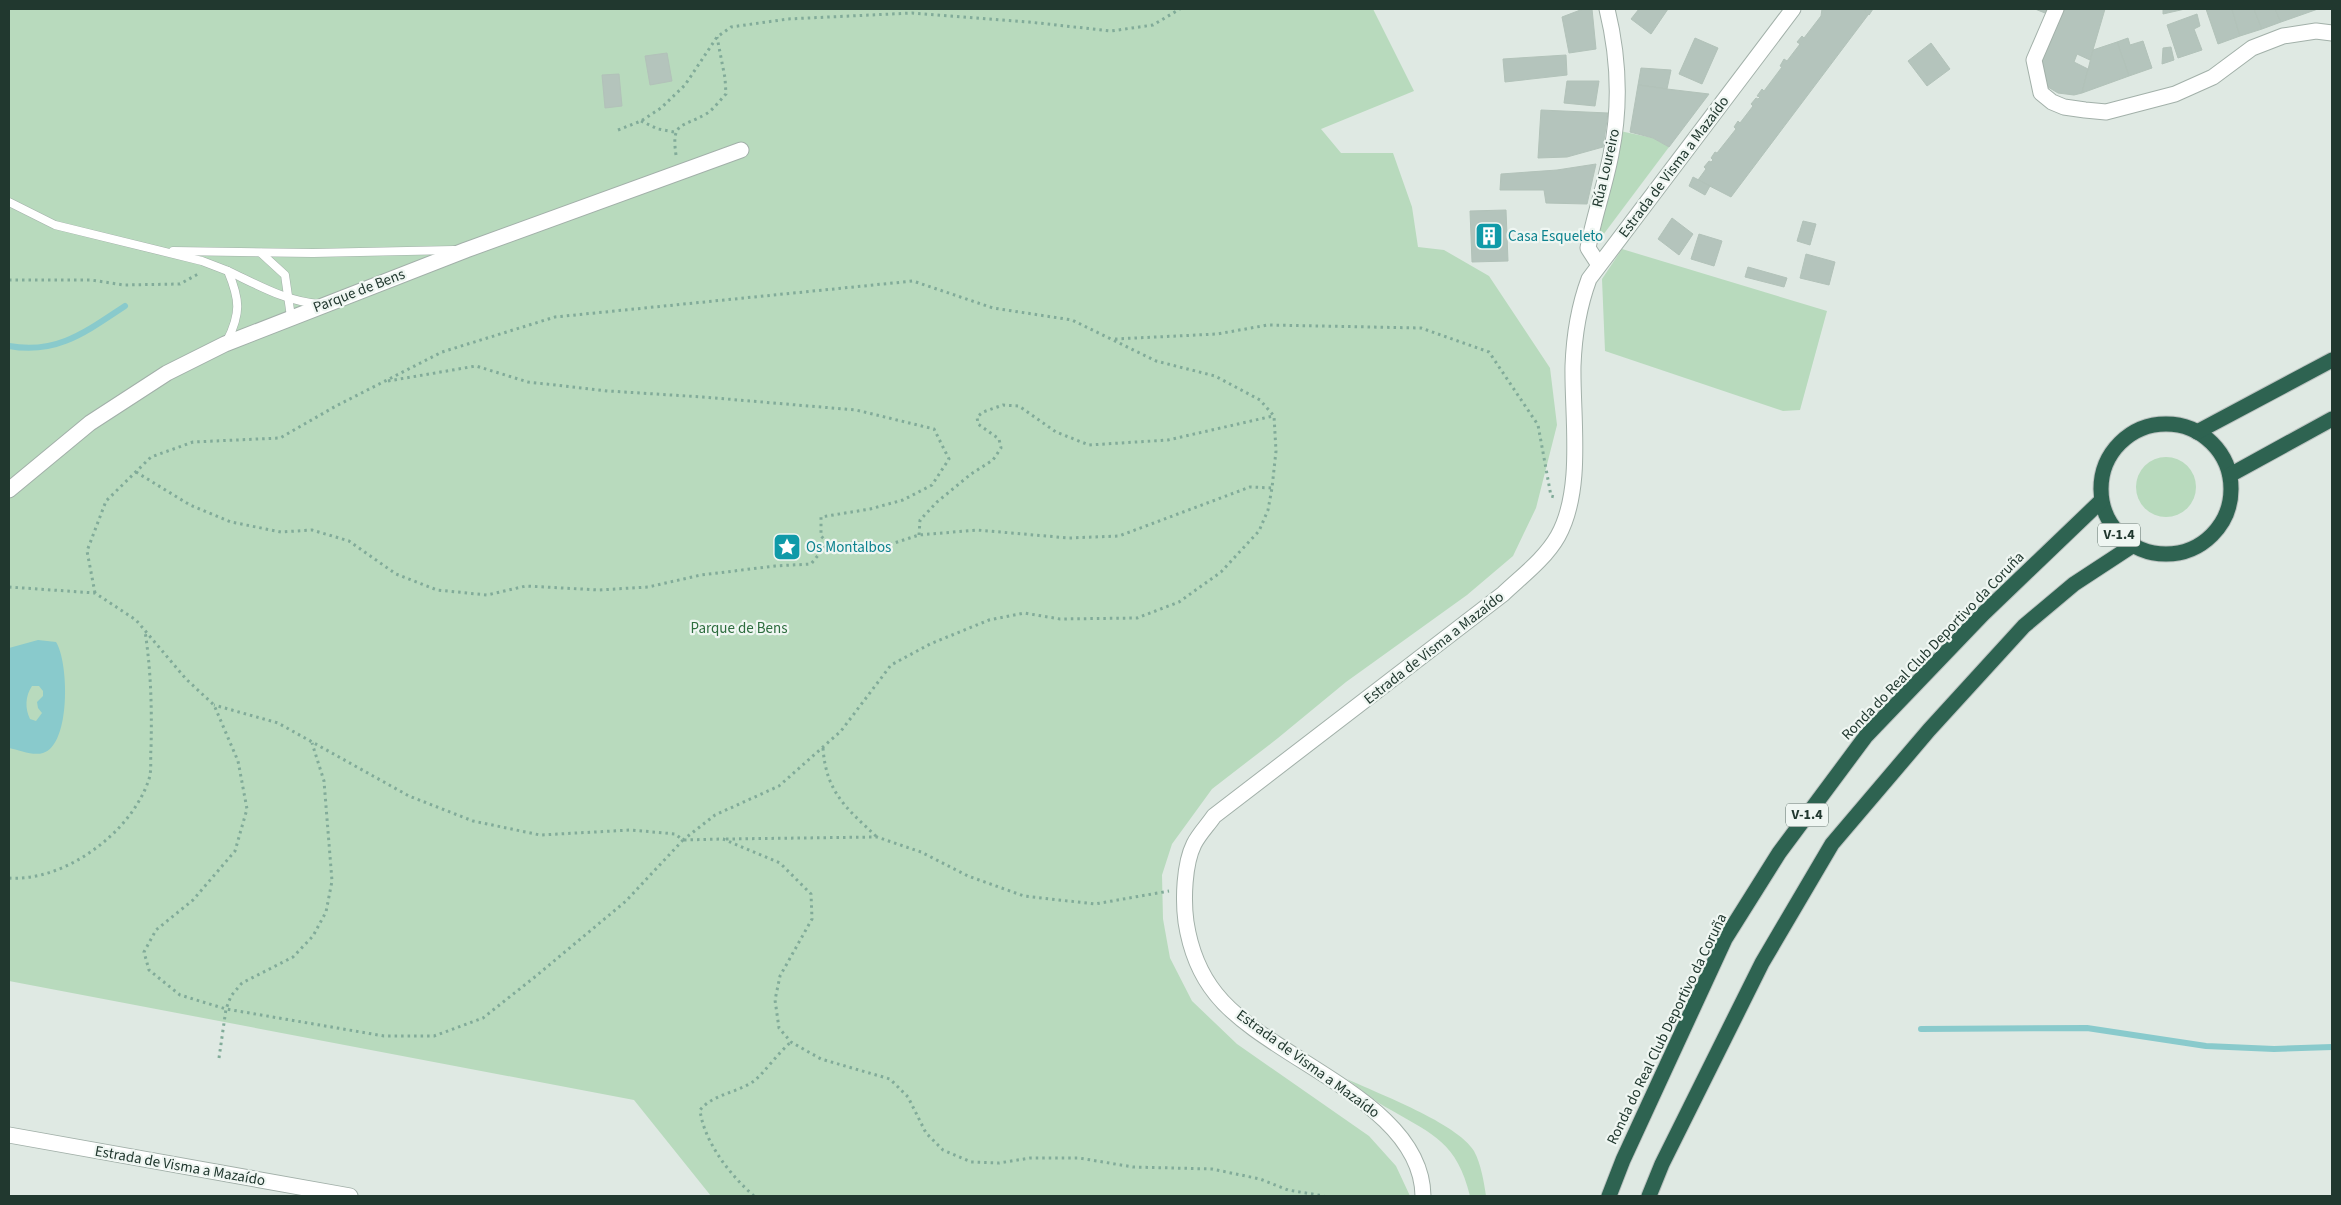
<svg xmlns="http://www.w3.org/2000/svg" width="2341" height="1205" font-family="'Source Sans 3',sans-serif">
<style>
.green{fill:#b8dabd}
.water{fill:#89cacc;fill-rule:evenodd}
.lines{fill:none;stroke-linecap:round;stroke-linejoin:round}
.stream{stroke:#89cacc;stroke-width:6}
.building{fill:#b4c4bc;stroke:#b2c2b9}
.lane-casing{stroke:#a2b0a9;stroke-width:9}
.street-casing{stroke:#a2b0a9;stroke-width:17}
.highway-casing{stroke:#bcc3c1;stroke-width:17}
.path{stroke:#81ab99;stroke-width:3;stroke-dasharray:2.5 4;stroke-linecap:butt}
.lane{stroke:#fff;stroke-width:8}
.street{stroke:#fff;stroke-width:15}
.highway{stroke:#2e6351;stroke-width:15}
.labels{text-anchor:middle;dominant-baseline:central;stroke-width:4.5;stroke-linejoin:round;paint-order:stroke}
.shield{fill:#eff6f2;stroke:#5f716a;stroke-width:1}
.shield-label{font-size:14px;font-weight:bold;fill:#21382f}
.street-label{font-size:15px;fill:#21382f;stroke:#eff6f2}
.culture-label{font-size:15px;fill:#0d838f;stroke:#eff6f2;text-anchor:start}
.park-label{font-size:15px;fill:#2d6d3e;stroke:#eff6f2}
</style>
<rect width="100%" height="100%" fill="#dfe9e3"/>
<!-- green -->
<g class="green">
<path d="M 9,9 L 1373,9 L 1414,91 L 1321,129 L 1341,153 L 1393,153 L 1412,207 L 1418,247 L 1444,250 L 1489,276 L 1550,368 L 1557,425 L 1536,508 L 1513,556 L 1467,595 L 1346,682 L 1278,738 L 1212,789 L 1172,844 L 1162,875 L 1163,919 L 1170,958 L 1192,1001 L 1237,1044 L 1369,1136 L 1396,1166 L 1410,1196 L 711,1196 L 634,1100 L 9,981 Z"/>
<path d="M 1620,131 L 1653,138 L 1669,147 L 1597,243 Z"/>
<path d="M 1622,249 L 1827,311 L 1800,410 L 1783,411 L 1605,351 L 1602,279 Z"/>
<circle cx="2166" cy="487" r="30"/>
<path d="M 1347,1079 C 1379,1094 1457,1123 1474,1151 C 1481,1164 1484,1182 1486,1196 L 1470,1196 C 1457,1143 1434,1135 1391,1110 C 1375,1102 1361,1089 1347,1079 Z"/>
</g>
<!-- water -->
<path class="water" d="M 38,640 L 56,642 C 69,662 71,745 43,753 C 33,756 19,750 9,748 L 9,648 ZM 32,686 L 39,686 L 43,691 L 43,696 L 37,702 L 38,708 L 42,713 L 36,721 L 30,719 C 25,709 25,696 32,686 Z"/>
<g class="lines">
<!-- stream -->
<g class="stream">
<path d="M 9,346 C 57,355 87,331 125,306"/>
<path d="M 1921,1029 L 2087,1028 L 2206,1046 L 2274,1049 L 2332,1047"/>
</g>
</g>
<!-- building -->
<g class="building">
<path d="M 1583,9 L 1592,9 L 1596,49 L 1569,53 L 1562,17 Z"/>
<path d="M 1639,9 L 1668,9 L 1651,34 L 1631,19 Z"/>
<path d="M 1822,9 L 1864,9 L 1868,15 L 1731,197 L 1698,180 L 1706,169 L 1704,167 L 1709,161 L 1711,162 L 1713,160 L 1711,158 L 1715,152 L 1717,153 L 1736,129 L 1734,127 L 1738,121 L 1740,123 L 1753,106 L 1751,104 L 1756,98 L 1758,99 L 1760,97 L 1757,96 L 1762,89 L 1764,91 L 1782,67 L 1780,66 L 1784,59 L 1787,61 L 1800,44 L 1797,42 L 1802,36 L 1804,38 L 1821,16 Z"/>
<path d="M 1864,9 L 1873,9 L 1869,15 Z"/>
<path d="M 2035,9 L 2047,9 L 2045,13 Z"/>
<path d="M 2064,9 L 2105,9 L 2090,60 L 2077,54 L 2074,62 L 2088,69 L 2082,93 L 2074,95 L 2058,93 L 2048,87 L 2041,67 L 2043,58 Z"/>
<path d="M 2163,9 L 2185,9 L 2163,14 Z"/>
<path d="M 2206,9 L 2232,9 L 2240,36 L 2218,44 Z"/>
<path d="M 2232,9 L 2254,9 L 2262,29 L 2240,36 Z"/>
<path d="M 2254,9 L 2275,9 L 2281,22 L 2262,29 Z"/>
<path d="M 2275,9 L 2318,9 L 2281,22 Z"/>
<path d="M 2197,14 L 2200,26 L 2194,29 L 2202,50 L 2178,58 L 2167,25 Z"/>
<path d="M 1695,38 L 1718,48 L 1702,84 L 1679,74 Z"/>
<path d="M 2128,38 L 2130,45 L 2143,41 L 2152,68 L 2129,76 L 2117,42 Z"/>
<path d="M 2117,42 L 2129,76 L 2082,93 L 2093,50 Z"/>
<path d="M 1931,43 L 1950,69 L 1927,86 L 1908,61 Z"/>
<path d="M 2171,47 L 2174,60 L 2162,64 L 2163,48 Z"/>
<path d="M 667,53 L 672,81 L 650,85 L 645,56 Z"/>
<path d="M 1566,55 L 1567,75 L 1505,82 L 1503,59 Z"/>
<path d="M 1641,68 L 1671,70 L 1667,89 L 1638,85 Z"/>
<path d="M 619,74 L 622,106 L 605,108 L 602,75 Z"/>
<path d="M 1567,81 L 1599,81 L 1595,106 L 1564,103 Z"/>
<path d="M 1638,85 L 1667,89 L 1709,94 L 1669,147 L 1653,138 L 1630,132 Z"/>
<path d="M 1541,110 L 1608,113 L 1603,147 L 1567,157 L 1538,158 Z"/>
<path d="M 1596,164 L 1587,204 L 1546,203 L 1544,190 L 1500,190 L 1501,174 L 1557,170 Z"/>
<path d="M 1693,177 L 1710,186 L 1705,195 L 1689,186 Z"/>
<path d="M 1506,210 L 1508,261 L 1472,262 L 1470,211 Z"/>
<path d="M 1672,218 L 1693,234 L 1679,255 L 1658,239 Z"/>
<path d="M 1803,221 L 1816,224 L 1810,245 L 1797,241 Z"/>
<path d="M 1699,234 L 1722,241 L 1714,266 L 1691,259 Z"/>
<path d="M 1806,254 L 1835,262 L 1829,285 L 1800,278 Z"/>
<path d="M 1748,267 L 1787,278 L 1784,287 L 1745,277 Z"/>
</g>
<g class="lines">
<defs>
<g id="lane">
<path d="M 9,202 L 55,225 L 202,261 L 228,271 C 240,300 241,313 227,341"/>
<path d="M 173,251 L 313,253 L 454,250"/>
<path d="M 261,253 L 285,275 L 291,317"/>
<path d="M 228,271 C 258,285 287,302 320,304"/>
</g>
<g id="street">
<path d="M 2056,9 L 2034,60 L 2041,93 L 2052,102 L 2064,107 L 2085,110 L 2106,112 L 2175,94 L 2213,77 L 2252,48 L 2283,36 L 2316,31 L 2332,33"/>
<path d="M 1599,265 L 1588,248 C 1594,216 1605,186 1611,154 C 1621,105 1619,58 1607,9"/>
<path d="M 9,490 L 90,423 L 167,373 L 225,344 L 466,250 L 741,150"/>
<path d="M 9,1135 L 350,1196"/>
<path d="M 1423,1196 C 1422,1101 1268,1060 1216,994 C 1199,973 1190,948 1186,922 C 1183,900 1184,864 1194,844 C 1199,834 1208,825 1214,816 L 1503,594 C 1522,576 1545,559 1558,536 C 1584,489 1572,417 1573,366 C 1574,337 1579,306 1589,279 L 1793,9"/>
</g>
<g id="highway">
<circle cx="2166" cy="489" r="65"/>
<path d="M 2197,432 L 2332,360"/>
<path d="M 2230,475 L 2332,419"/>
<path d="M 1609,1196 L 1623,1160 L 1725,939 L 1779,853 L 1866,736 L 1983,614 L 2101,501"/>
<path d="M 1649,1196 L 1662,1164 L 1762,963 L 1832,844 L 1929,730 L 2024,626 L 2074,584 L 2132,546"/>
</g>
</defs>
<!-- lane casing -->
<use href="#lane" class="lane-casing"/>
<!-- street casing -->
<use href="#street" class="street-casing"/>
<!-- highway casing -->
<use href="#highway" class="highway-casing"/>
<!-- path -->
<g class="path">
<path d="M 641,121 L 658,129 L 674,132"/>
<path d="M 618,130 L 641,121 L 661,108 L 685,85 L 717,37 L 731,27 L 788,19 L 912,13 L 1029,22 L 1111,31 L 1153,25 L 1180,9"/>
<path d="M 676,155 C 671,121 682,128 706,114 C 714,109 720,100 726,94 L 725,78 L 717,37"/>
<path d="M 9,280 L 91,280 L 124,285 L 180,284 L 198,274"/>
<path d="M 1115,339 L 1217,334 L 1268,325 L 1421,328 L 1489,352 L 1538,425 L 1551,496 L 1555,497"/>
<path d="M 388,381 L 476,366 L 528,382 L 608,391 L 703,397 L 856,410 L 934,429 L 949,459 L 932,485 L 903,500 L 870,509 L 821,517 L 821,536 L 828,543 L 858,543 L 882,547 L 919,535 L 977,530 L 1069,538 L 1119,536 L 1250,487 L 1272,488"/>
<path d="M 136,472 L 190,505 L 231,522 L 281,532 L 312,530 L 349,541 L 396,574 L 437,590 L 487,595 L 526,586 L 599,590 L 648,587 L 701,575 L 775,566 L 811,564 L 828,543"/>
<path d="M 919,535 L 920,520 L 937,502 L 971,474 L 993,460 L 1001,448 L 999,439 L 978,424 L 977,417 L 983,412 L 1003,405 L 1019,406 L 1056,432 L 1089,445 L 1168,440 L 1273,416"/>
<path d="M 9,587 L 95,593 L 136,620 L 186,679 L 214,705 L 238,761 L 247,809 L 235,851 L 193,900 L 156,930 L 144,952 L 149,970 L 180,995 L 226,1009 L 384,1036 L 434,1036 L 483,1018 L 536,976 L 626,901 L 683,840 L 675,834 L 631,830 L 540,835 L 473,821 L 409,796 L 278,723 L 214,705"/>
<path d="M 95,593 L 87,551 L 106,501 L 151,457 L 193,442 L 280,438 L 336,406 L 442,352 L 555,317 L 913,281 L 993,308 L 1072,320 L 1156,361 L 1215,376 L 1260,400 L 1274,416 L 1276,451 L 1272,488 L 1268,510 L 1259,531 L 1221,572 L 1179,602 L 1137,618 L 1060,619 L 1024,613 L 989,620 L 930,644 L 891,665 L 841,731 L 779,786 L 715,815 L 683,840"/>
<path d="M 823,748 C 826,792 846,808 877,837"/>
<path d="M 726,839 L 877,837 L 921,852 L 968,876 L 1024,896 L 1095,904 L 1169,891"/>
<path d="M 684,840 L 723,839 L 780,863 L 811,894 L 812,919 L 780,976 L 775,1000 L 779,1028 L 791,1042 L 821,1059 L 890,1079 L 908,1097 L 926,1133 L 943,1150 L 971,1162 L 999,1163 L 1030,1158 L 1079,1158 L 1133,1167 L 1212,1169 L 1260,1179 L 1288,1190 L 1324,1196"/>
<path d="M 9,878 C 65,882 132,832 149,779 C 152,770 150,758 151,749 C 152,708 151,671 145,631"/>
<path d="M 219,1058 L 226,1009 L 231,996 L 242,983 L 293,957 L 313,936 L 326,912 L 332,881 L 324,781 L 312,743"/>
<path d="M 754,1196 C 730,1175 704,1142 700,1110 C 713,1094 737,1093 754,1081 C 764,1073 778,1053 791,1042"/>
</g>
<!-- lane -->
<use href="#lane" class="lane"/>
<!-- street -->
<use href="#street" class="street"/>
<!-- highway -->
<use href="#highway" class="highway"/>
</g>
<!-- icons -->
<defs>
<symbol id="building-square" viewBox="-11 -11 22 22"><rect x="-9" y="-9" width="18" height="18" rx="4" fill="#0f9aa8" stroke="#eff6f2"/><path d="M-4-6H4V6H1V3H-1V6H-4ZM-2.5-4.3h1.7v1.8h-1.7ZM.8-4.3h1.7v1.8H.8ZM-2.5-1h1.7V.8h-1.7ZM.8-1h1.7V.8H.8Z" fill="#fff"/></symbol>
<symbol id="sight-square" viewBox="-11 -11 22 22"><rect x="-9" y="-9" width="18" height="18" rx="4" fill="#0f9aa8" stroke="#eff6f2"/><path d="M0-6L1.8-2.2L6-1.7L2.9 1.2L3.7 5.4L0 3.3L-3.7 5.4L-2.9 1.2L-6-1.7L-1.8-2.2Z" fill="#fff"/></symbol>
</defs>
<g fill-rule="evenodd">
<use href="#building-square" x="1473" y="220" width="32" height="32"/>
<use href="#sight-square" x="771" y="531" width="32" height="32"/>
</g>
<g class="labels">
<!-- shield labels -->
<g class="shield">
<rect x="2098" y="523.5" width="42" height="23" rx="4"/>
<rect x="1786" y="803.5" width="42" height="23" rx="4"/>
</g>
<g class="shield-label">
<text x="2119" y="535">V-1.4</text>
<text x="1807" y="815">V-1.4</text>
</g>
<!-- street labels -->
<g class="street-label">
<text transform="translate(1674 167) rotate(-53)">Estrada de Visma a Mazaído</text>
<text transform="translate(1606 168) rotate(-77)">Rúa Loureiro</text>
<text transform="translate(359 291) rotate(-21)">Parque de Bens</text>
<text transform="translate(1933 646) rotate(-46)">Ronda do Real Club Deportivo da Coruña</text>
<text transform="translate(1434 648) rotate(-38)">Estrada de Visma a Mazaído</text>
<text transform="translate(1667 1029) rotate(-64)">Ronda do Real Club Deportivo da Coruña</text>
<text transform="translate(1308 1064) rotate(36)">Estrada de Visma a Mazaído</text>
<text transform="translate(180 1166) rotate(10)">Estrada de Visma a Mazaído</text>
</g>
<!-- culture labels -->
<g class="culture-label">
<text x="1508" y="236">Casa Esqueleto</text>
<text x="806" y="547">Os Montalbos</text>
</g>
<!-- park labels -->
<g class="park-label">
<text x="739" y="628">Parque de Bens</text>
</g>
</g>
<!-- border -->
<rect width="2341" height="1205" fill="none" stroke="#21382f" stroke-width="20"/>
</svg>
